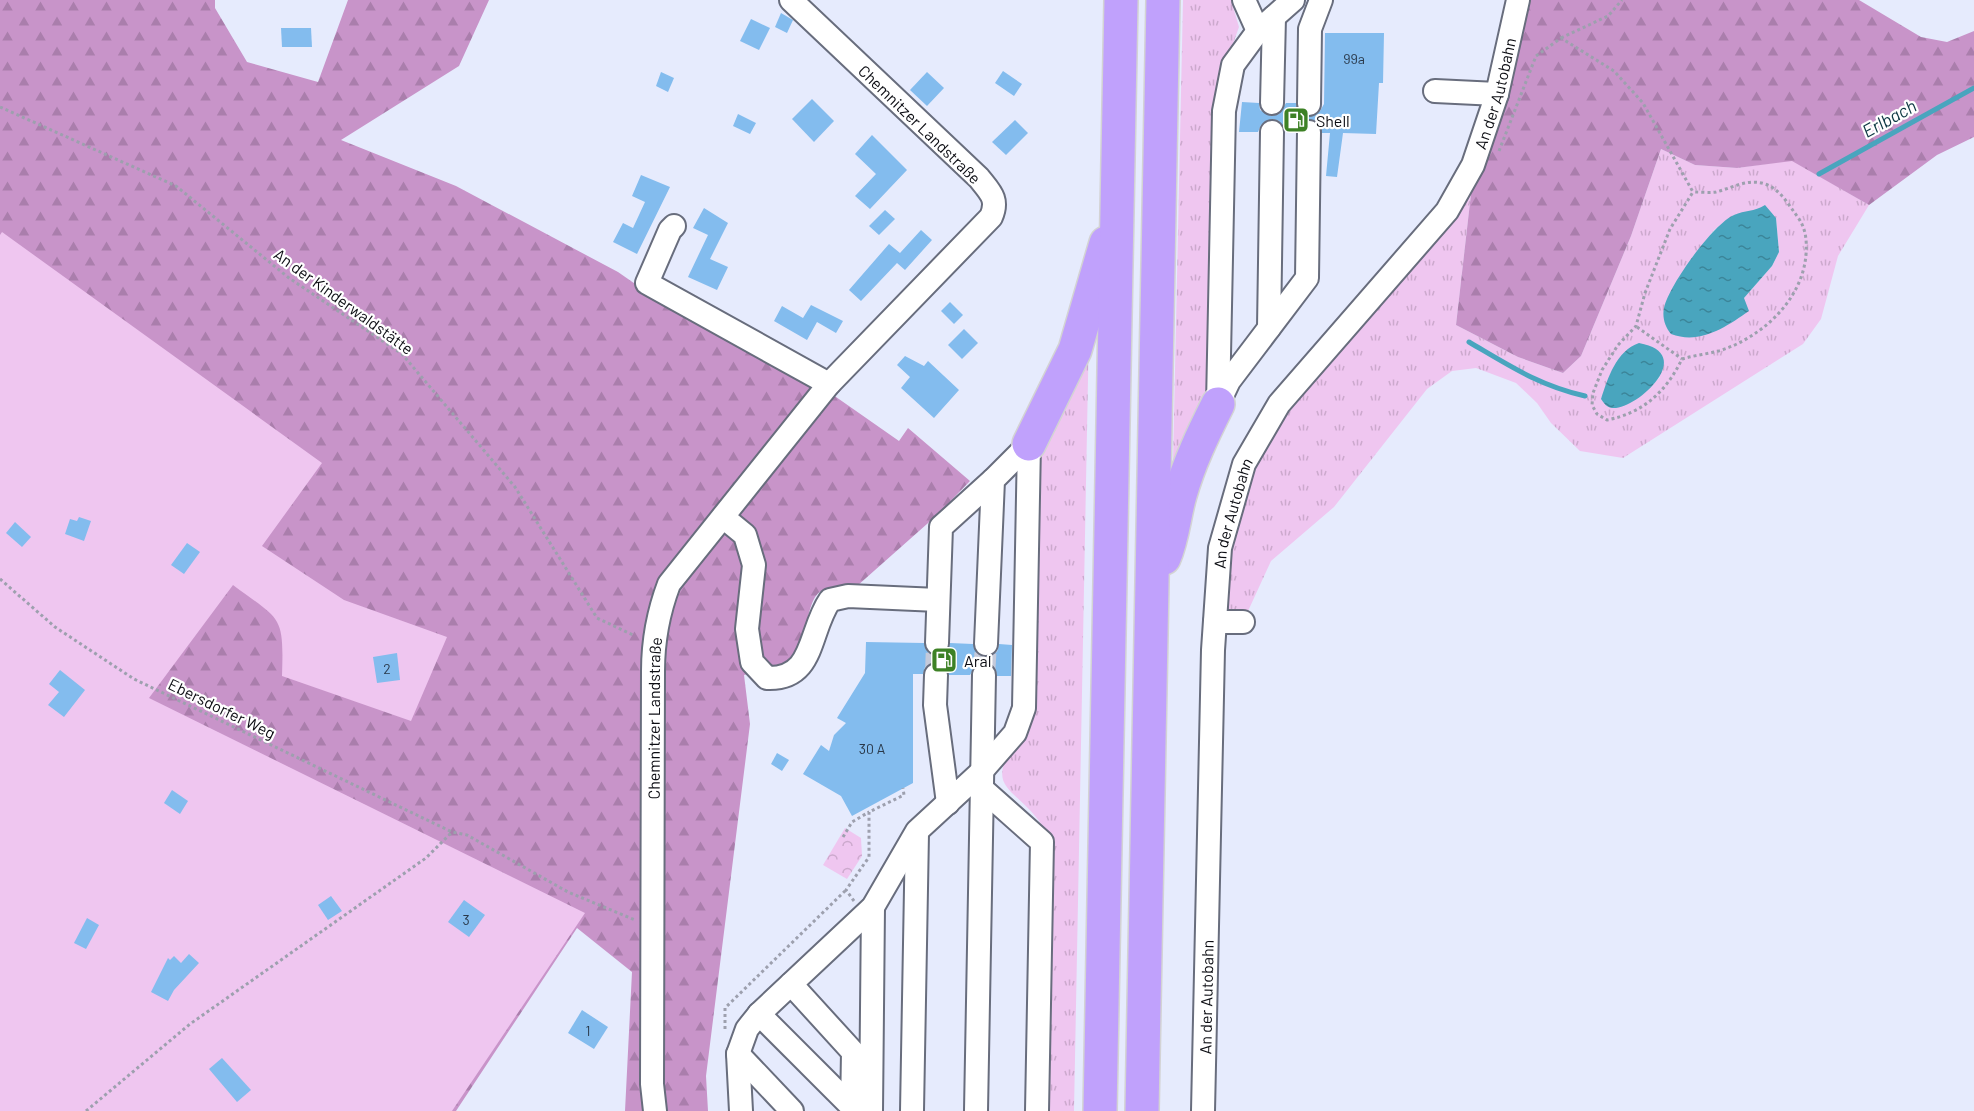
<svg xmlns="http://www.w3.org/2000/svg" width="1974" height="1111" font-family="Barlow,sans-serif">
<style>
.grass{fill:url(#grass-tufts);fill-rule:evenodd}
.forest{fill:url(#forest-firs)}
.park{fill:url(#park-crowns)}
.garden{fill:#efc6f0}
.water{fill:url(#water-ripples)}
.lines{fill:none;stroke-linecap:round;stroke-linejoin:round}
.stream{stroke:#49a5be;stroke-width:5}
.building{fill:#83bcee}
.minor-tunnel{stroke:#c5cada;stroke-width:22;stroke-dasharray:22 11;stroke-linecap:butt}
.minor-casing{stroke:#686d7d;stroke-width:26}
.highway-casing{stroke:#d3d3d4;stroke-width:36}
.path{stroke:#9da0ae;stroke-width:3;stroke-dasharray:3 3;stroke-linecap:butt}
.minor{stroke:#fff;stroke-width:22}
.highway{stroke:#c0a1fc;stroke-width:33}
.labels{text-anchor:middle;dominant-baseline:central;stroke-width:4.5;stroke-linejoin:round;paint-order:stroke}
.number-label{font-size:14px;fill:#293849}
.street-label{font-size:16px;fill:#0b0c12;stroke:#fff}
.poi-label{font-size:16px;fill:#0b0c12;stroke:#fff;text-anchor:start}
.water-label{font-size:18px;font-style:italic;fill:#0d3843;stroke:#fff}
</style>
<defs>
<pattern id="grass-tufts" width="24" height="20" patternUnits="userSpaceOnUse" patternTransform="scale(1.5)"><rect width="24" height="20" fill="#efc6f0"/><path d="M3 7l-1-3M5 7V3M7 7l1-3M15 17l-1-3M17 17v-4M19 17l1-3" fill="none" stroke="#cca9cd"/></pattern>
<pattern id="forest-firs" width="22" height="20" patternUnits="userSpaceOnUse" patternTransform="scale(1.5)"><rect width="22" height="20" fill="#c894c9"/><path d="M5 1l3.5 6h-7zM16 11l3.5 6h-7z" fill="#aa7eac"/></pattern>
<pattern id="park-crowns" width="20" height="18" patternUnits="userSpaceOnUse" patternTransform="scale(1.5)"><rect width="20" height="18" fill="#efc6f0"/><path d="M2 6a3 3 0 1 1 6 0M12 15a3 3 0 1 1 6 0" fill="none" stroke="#cca9cd"/></pattern>
<pattern id="water-ripples" width="26" height="14" patternUnits="userSpaceOnUse" patternTransform="scale(1.5)"><rect width="26" height="14" fill="#49a5be"/><path d="M2 4q2-2 4 0t4 0M15 11q2-2 4 0t4 0" fill="none" stroke="#3b8599"/></pattern>
</defs>
<rect width="100%" height="100%" fill="#e6ebfd"/>
<!-- grass -->
<g class="grass">
<path d="M 1183,0 L 1231,0 L 1239,27 L 1217,88 L 1206,391 L 1203,408 L 1176,465 L 1173,462 Z"/>
<path d="M 1661,149 L 1695,165 L 1737,168 L 1792,160 L 1869,205 L 1838,256 L 1821,319 L 1803,344 L 1623,458 L 1580,451 L 1551,423 L 1537,403 L 1516,383 L 1476,368 L 1452,371 L 1427,389 L 1334,507 L 1271,561 L 1243,622 L 1224,611 L 1230,545 L 1246,489 L 1269,436 L 1471,194 L 1456,325 L 1518,357 L 1563,373 L 1581,356 L 1631,236 ZM 1754,212 L 1776,218 L 1779,252 L 1772,266 L 1744,298 L 1674,286 L 1713,231 L 1734,215 ZM 1617,361 L 1660,377 L 1643,394 L 1614,408 L 1601,399 Z"/>
<path d="M 1089,327 L 1074,1111 L 1043,1111 L 1046,832 C 1021,786 976,792 1022,736 L 1040,445 Z"/>
</g>
<!-- forest -->
<g class="forest">
<path d="M 0,0 L 215,0 L 215,8 L 247,62 L 318,82 L 348,0 L 489,0 L 459,66 L 341,140 L 456,186 L 618,272 L 641,288 L 816,383 L 899,441 L 908,428 L 970,481 L 936,516 L 857,586 C 805,583 816,601 801,639 C 798,648 791,656 786,664 L 744,675 L 750,724 L 706,1076 L 708,1111 L 625,1111 L 632,972 L 577,928 L 456,1111 L 0,1111 Z"/>
<path d="M 1531,0 L 1859,0 L 1921,37 L 1947,42 L 1974,31 L 1974,137 L 1937,155 L 1869,205 L 1792,161 L 1737,168 L 1695,165 L 1661,149 L 1631,236 L 1581,356 L 1563,373 L 1518,357 L 1456,325 L 1471,194 L 1494,139 L 1522,24 Z"/>
</g>
<!-- park -->
<path class="park" d="M 845,828 L 861,838 L 862,856 L 847,879 L 823,865 Z"/>
<!-- garden -->
<path class="garden" d="M 2,232 L 322,463 L 262,546 L 344,600 L 447,637 L 411,721 L 282,676 C 284,614 281,621 233,585 L 149,698 L 585,913 L 452,1111 L 0,1111 L 0,235 Z"/>
<!-- water -->
<g class="water">
<path d="M 1765,205 L 1776,218 L 1779,252 L 1772,266 L 1744,298 L 1749,311 C 1726,327 1700,345 1671,334 C 1665,327 1662,317 1664,308 C 1669,285 1713,224 1734,215 C 1745,210 1754,212 1765,205 Z"/>
<path d="M 1639,343 C 1699,354 1635,411 1612,408 C 1606,407 1604,403 1601,399 C 1608,378 1616,351 1639,343 Z"/>
</g>
<g class="lines">
<!-- stream -->
<g class="stream">
<path d="M 1819,174 L 1974,88"/>
<path d="M 1469,342 C 1510,366 1538,385 1585,396"/>
</g>
</g>
<!-- building -->
<g class="building">
<path d="M 781,13 L 793,20 L 787,33 L 775,27 Z"/>
<path d="M 751,19 L 770,28 L 759,50 L 740,41 Z"/>
<path d="M 281,28 L 311,28 L 312,47 L 282,47 Z"/>
<path d="M 1325,33 L 1384,33 L 1383,83 L 1379,83 L 1376,134 L 1343,133 L 1337,177 L 1326,176 L 1330,133 L 1322,133 L 1315,120 L 1302,121 L 1295,132 L 1286,132 L 1279,121 L 1272,119 L 1261,125 L 1258,132 L 1239,132 L 1242,102 L 1259,103 L 1260,110 L 1271,116 L 1279,114 L 1286,103 L 1296,103 L 1298,111 L 1308,117 L 1320,111 L 1324,104 Z"/>
<path d="M 1003,71 L 1022,84 L 1014,96 L 995,83 Z"/>
<path d="M 661,72 L 674,78 L 668,92 L 656,86 Z"/>
<path d="M 927,72 L 944,88 L 927,106 L 910,90 Z"/>
<path d="M 812,99 L 834,121 L 814,142 L 792,119 Z"/>
<path d="M 738,114 L 756,123 L 750,134 L 733,126 Z"/>
<path d="M 1015,120 L 1028,133 L 1006,155 L 992,142 Z"/>
<path d="M 872,135 L 907,170 L 870,209 L 855,196 L 876,174 L 855,154 Z"/>
<path d="M 641,175 L 670,187 L 637,254 L 613,242 L 623,223 L 633,228 L 645,202 L 632,196 Z"/>
<path d="M 704,208 L 728,223 L 710,259 L 728,267 L 717,290 L 688,277 L 708,235 L 693,228 Z"/>
<path d="M 885,210 L 895,219 L 879,235 L 869,226 Z"/>
<path d="M 921,230 L 932,240 L 905,270 L 897,263 L 861,301 L 849,290 L 889,244 L 900,253 Z"/>
<path d="M 950,302 L 963,315 L 954,324 L 941,311 Z"/>
<path d="M 811,305 L 843,321 L 836,333 L 817,322 L 807,340 L 774,321 L 782,306 L 803,318 Z"/>
<path d="M 964,329 L 978,343 L 962,359 L 948,345 Z"/>
<path d="M 905,356 L 924,366 L 928,361 L 959,390 L 934,418 L 901,388 L 910,377 L 897,365 Z"/>
<path d="M 79,517 L 91,521 L 84,541 L 65,534 L 70,519 L 77,521 Z"/>
<path d="M 15,522 L 31,537 L 22,547 L 6,533 Z"/>
<path d="M 187,543 L 200,552 L 184,574 L 171,565 Z"/>
<path d="M 866,642 L 924,643 L 929,654 L 937,656 L 948,651 L 950,643 L 973,644 L 978,655 L 986,657 L 997,652 L 999,644 L 1012,645 L 1011,676 L 997,676 L 995,668 L 985,662 L 977,664 L 970,675 L 949,675 L 944,664 L 936,662 L 925,667 L 923,674 L 913,674 L 913,783 L 852,816 L 841,796 L 803,774 L 821,745 L 829,751 L 834,735 L 846,723 L 837,718 L 865,673 Z"/>
<path d="M 397,653 L 400,680 L 377,683 L 373,657 Z"/>
<path d="M 60,670 L 85,690 L 64,717 L 48,705 L 59,692 L 49,684 Z"/>
<path d="M 777,753 L 789,760 L 782,771 L 771,764 Z"/>
<path d="M 172,790 L 188,801 L 180,814 L 164,803 Z"/>
<path d="M 331,896 L 342,911 L 328,920 L 318,905 Z"/>
<path d="M 464,900 L 485,915 L 469,937 L 448,922 Z"/>
<path d="M 87,918 L 99,925 L 86,949 L 74,943 Z"/>
<path d="M 189,954 L 199,963 L 174,990 L 168,1001 L 151,992 L 168,958 L 170,960 L 174,956 L 181,963 Z"/>
<path d="M 582,1010 L 608,1027 L 594,1049 L 568,1033 Z"/>
<path d="M 222,1058 L 251,1090 L 237,1102 L 209,1069 Z"/>
</g>
<g class="lines">
<!-- minor-tunnel -->
<g class="minor-tunnel">
<path d="M 936,675 L 937,643"/>
<path d="M 984,675 L 986,644"/>
</g>
<defs>
<g id="minor">
<path d="M 1244,0 L 1258,31"/>
<path d="M 1435,91 L 1497,94"/>
<path d="M 1272,103 L 1274,17"/>
<path d="M 1309,104 L 1310,29 L 1321,0"/>
<path d="M 674,226 L 670,230 L 647,283 L 829,384"/>
<path d="M 1269,328 L 1272,132"/>
<path d="M 1220,400 L 1229,381 L 1307,278 L 1309,132"/>
<path d="M 1218,404 L 1224,111 L 1233,65 L 1258,31 L 1293,0"/>
<path d="M 723,517 L 745,535 L 754,565 L 747,629 L 752,662 L 767,678 C 815,680 808,632 830,600 L 848,596 L 938,600"/>
<path d="M 1215,622 L 1243,622"/>
<path d="M 937,643 L 941,527 L 993,480"/>
<path d="M 986,644 L 993,480 L 1029,444"/>
<path d="M 936,675 L 935,705 L 948,803"/>
<path d="M 980,787 L 1042,842 L 1037,1111"/>
<path d="M 791,984 L 853,1052 L 852,1111"/>
<path d="M 759,1014 L 852,1107"/>
<path d="M 738,1054 L 792,1111"/>
<path id="s1" d="M 655,1111 L 652,1084 L 653,671 C 653,640 658,613 669,584 L 829,384 L 991,217 C 999,199 990,192 979,178 L 791,0"/>
<path d="M 741,1111 L 738,1054 L 747,1029 L 759,1014 L 873,907 L 917,831 L 980,773 L 1015,733 L 1024,708 L 1029,444"/>
<path d="M 871,1111 L 873,907"/>
<path d="M 912,1111 L 917,833"/>
<path d="M 976,1111 L 984,675"/>
<path id="s2" d="M 1203,1111 L 1213,650 L 1220,548 L 1244,464 L 1279,404 L 1447,211 L 1473,165 L 1497,94 L 1518,0"/>
</g>
<g id="highway">
<path d="M 1029,444 L 1075,350 L 1106,243"/>
<path d="M 1164,558 C 1173,537 1174,516 1180,495 C 1189,463 1203,434 1218,404"/>
<path d="M 1100,1111 L 1121,0"/>
<path d="M 1142,1111 L 1163,0"/>
</g>
</defs>
<!-- minor casing -->
<use href="#minor" class="minor-casing"/>
<!-- highway casing -->
<use href="#highway" class="highway-casing"/>
<!-- path -->
<g class="path">
<path d="M 1561,38 L 1608,16 L 1622,0"/>
<path d="M 0,107 L 176,186 L 289,278 L 402,354 L 515,487 L 597,618 L 635,636"/>
<path d="M 1499,151 L 1536,56 L 1561,38 L 1614,71 L 1643,103 L 1693,192 L 1670,229 L 1645,293 L 1636,326 L 1618,345 L 1602,370 L 1593,393 L 1592,405 L 1597,414 L 1607,420 C 1643,413 1666,392 1682,359 C 1695,355 1709,354 1722,350 C 1763,336 1802,300 1806,255 C 1807,240 1806,228 1797,216 C 1788,204 1780,189 1765,184 C 1748,178 1732,188 1716,192 C 1709,193 1700,192 1693,192"/>
<path d="M 1637,327 L 1682,359"/>
<path d="M 0,579 L 55,627 L 134,679 L 452,832 L 467,835 L 568,892 L 635,920"/>
<path d="M 843,837 L 852,822 L 869,812"/>
<path d="M 854,901 L 846,890 L 869,857 L 869,812 L 904,795 L 903,788"/>
<path d="M 725,1029 L 725,1008 L 846,890"/>
<path d="M 86,1111 L 190,1024 L 426,858 L 452,832"/>
</g>
<!-- minor -->
<use href="#minor" class="minor"/>
<!-- highway -->
<use href="#highway" class="highway"/>
</g>
<!-- icons -->
<defs>
<symbol id="fuel-square" viewBox="-11 -11 22 22"><rect x="-9" y="-9" width="18" height="18" rx="4" fill="#3d8125" stroke="#fff"/><path d="M-5.5-6h7V0h2V4h1.3V-2.5L3-4.5l.8-.8L6-3V5H2.5V1h-1V6h-7ZM-4.2-4.7v3.2H.2V-4.7Z" fill="#fff"/></symbol>
</defs>
<g fill-rule="evenodd">
<use href="#fuel-square" x="1281" y="105" width="30" height="30"/>
<use href="#fuel-square" x="929" y="645" width="30" height="30"/>
</g>
<g class="labels">
<!-- number labels -->
<g class="number-label">
<text x="1354" y="58">99a</text>
<text x="387" y="668">2</text>
<text x="872" y="748">30 A</text>
<text x="466" y="919">3</text>
<text x="588" y="1030">1</text>
</g>
<!-- street labels -->
<g class="street-label">
<text stroke="none"><textPath href="#s2" startOffset="1104">An der Autobahn</textPath></text>
<text transform="translate(920 124) rotate(44)">Chemnitzer Landstraße</text>
<text transform="translate(344 301) rotate(36)">An der Kinderwaldstätte</text>
<text stroke="none"><textPath href="#s2" startOffset="600">An der Autobahn</textPath></text>
<text transform="translate(222 708) rotate(26)">Ebersdorfer Weg</text>
<text stroke="none"><textPath href="#s1" startOffset="393">Chemnitzer Landstraße</textPath></text>
<text stroke="none"><textPath href="#s2" startOffset="114">An der Autobahn</textPath></text>
</g>
<!-- poi labels -->
<g class="poi-label">
<text x="1316" y="120">Shell</text>
<text x="964" y="660">Aral</text>
</g>
<!-- water labels -->
<g class="water-label">
<text transform="translate(1889 118) rotate(-29)">Erlbach</text>
</g>
</g>
</svg>
